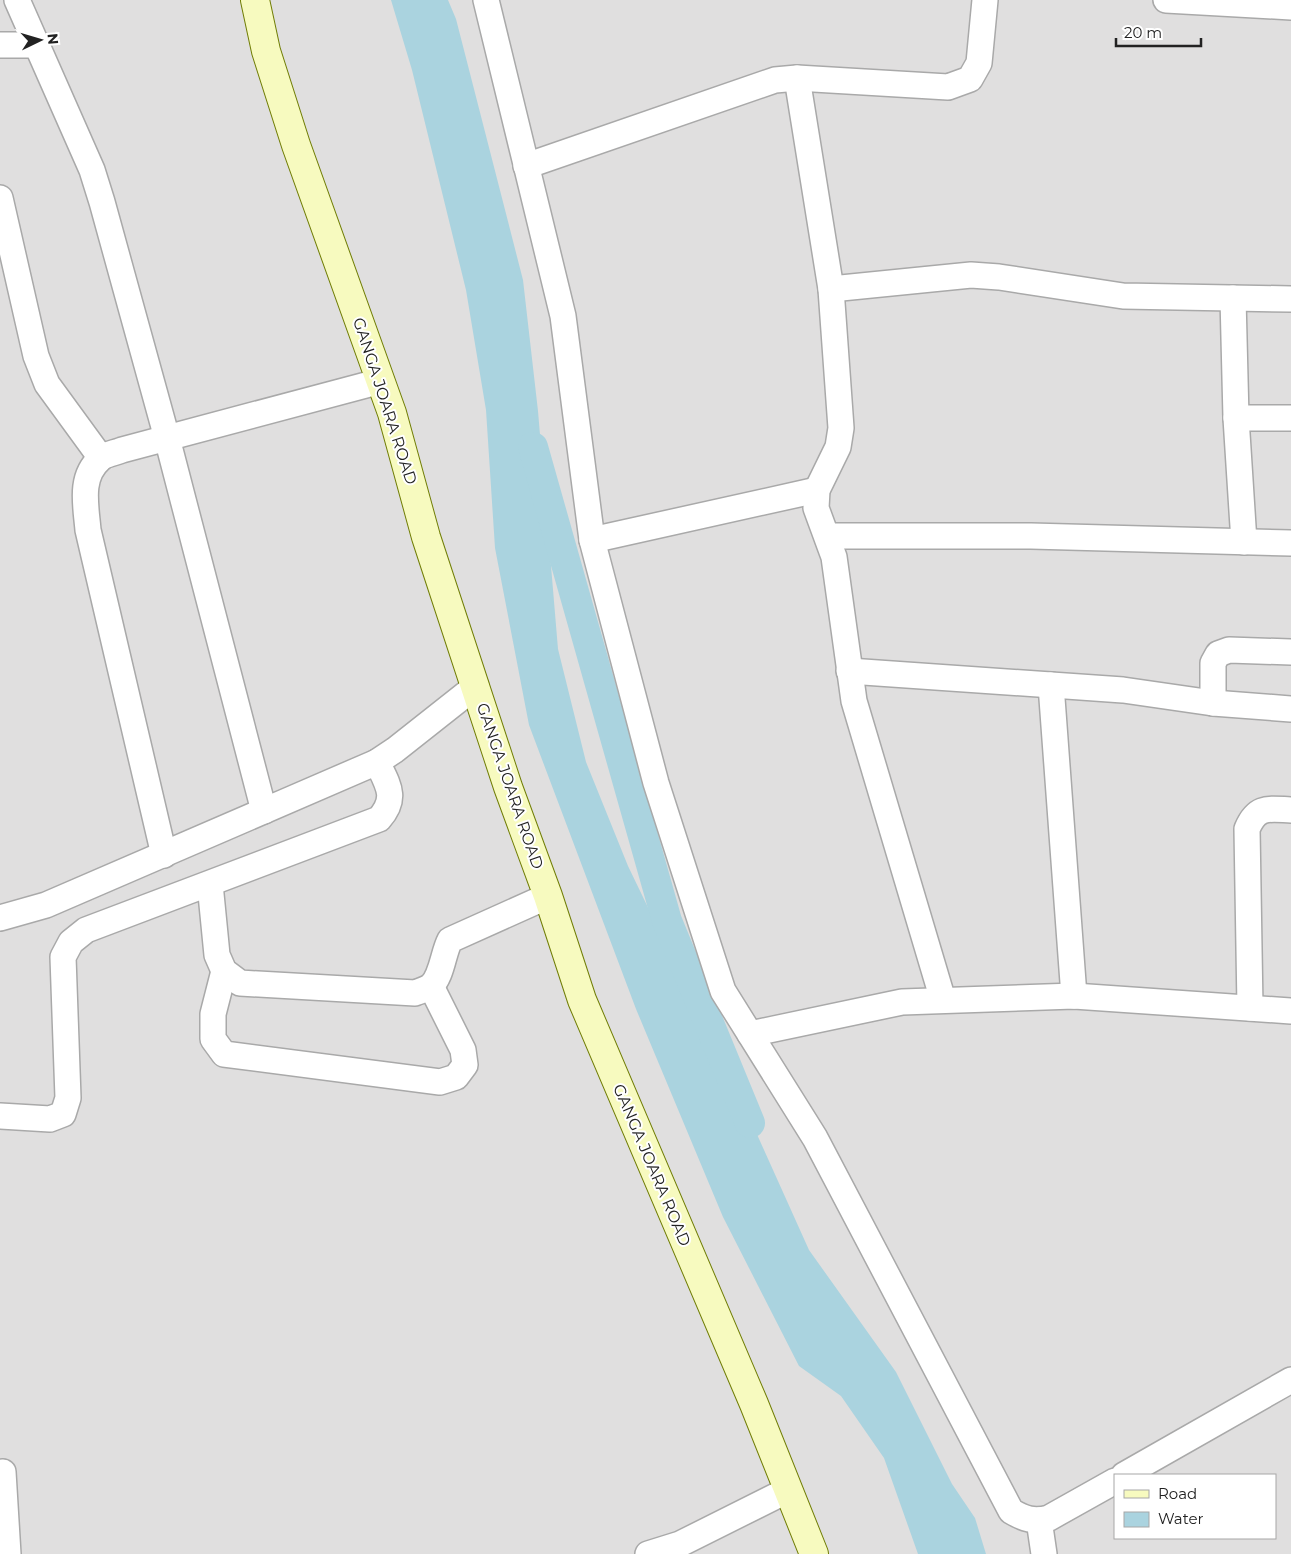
<svg xmlns="http://www.w3.org/2000/svg" width="1291" height="1554" font-family="Montserrat,sans-serif">
<style>
.residential{fill:#e0dfdf;fill-rule:evenodd}
.water{fill:#aad3df}
.lines{fill:none;stroke-linecap:round;stroke-linejoin:round}
.canal{stroke:#aad3df;stroke-width:30}
.minor-casing{stroke:#a9a9a9;stroke-width:28}
.secondary-casing{stroke:#707d05;stroke-width:30}
.minor{stroke:#fff;stroke-width:25}
.secondary{stroke:#f7fabf;stroke-width:28}
.labels{text-anchor:middle;dominant-baseline:central;stroke-width:4;stroke-linejoin:round;paint-order:stroke}
.street-label{font-size:16px;fill:#222;stroke:#fff}
</style>
<rect width="100%" height="100%" fill="#f2efe9"/>
<!-- residential -->
<path class="residential" d="M 0,0 L 1291,0 L 1291,1554 L 0,1554 ZM 1115,1475 L 1275,1475 L 1275,1538 L 1115,1538 Z"/>
<!-- water -->
<path class="water" d="M 391,0 L 448,0 L 456,19 L 523,280 L 538,411 L 558,649 L 586,762 L 628,866 L 751,1121 L 809,1250 L 896,1372 L 952,1484 L 975,1518 L 986,1554 L 918,1554 L 884,1458 L 841,1396 L 799,1366 L 723,1217 L 636,1009 L 529,725 L 495,548 L 486,410 L 466,290 L 412,70 Z"/>
<g class="lines">
<!-- canal -->
<path class="canal" d="M 533,447 L 667,921 L 750,1123"/>
<defs>
<g id="minor">
<path d="M 17,0 L 92,170 L 102,202 L 167,438 L 264,811"/>
<path d="M 486,0 L 563,316 L 592,540 L 656,783 L 723,991 L 815,1138 L 1011,1511 C 1024,1519 1034,1522 1049,1518 L 1115,1481"/>
<path d="M 1166,0 L 1291,7"/>
<path d="M 0,45 L 37,45"/>
<path d="M 797,78 L 831,289 L 841,428 L 838,447 L 817,490 L 816,508 L 834,557 L 854,701 L 943,1000"/>
<path d="M 526,166 L 775,80 L 797,78 L 948,87 L 970,79 L 979,63 L 985,0"/>
<path d="M 0,198 L 36,356 L 47,384 L 101,458"/>
<path d="M 831,289 L 971,275 L 999,277 L 1123,296 L 1291,299"/>
<path d="M 1233,298 L 1236,418 L 1244,542"/>
<path d="M 1236,418 L 1291,418"/>
<path d="M 828,536 L 1031,536 L 1291,543"/>
<path d="M 592,540 L 817,490"/>
<path d="M 849,671 L 1123,690 L 1213,703 L 1291,709"/>
<path d="M 1051,685 L 1074,996"/>
<path d="M 1213,703 L 1213,663 L 1218,654 L 1229,650 L 1291,652"/>
<path d="M 164,855 L 88,530 C 86,506 79,477 100,459 C 105,454 115,453 122,450 L 381,381"/>
<path d="M 210,884 L 217,955 L 224,971 L 240,983 L 415,993 C 420,991 427,989 431,986 C 442,976 443,953 450,940 L 548,896"/>
<path d="M 0,918 L 46,905 L 377,762 L 395,750 L 476,686"/>
<path d="M 224,971 L 213,1014 L 213,1039 L 224,1054 L 440,1082 L 456,1077 L 465,1065 L 463,1050 L 431,986"/>
<path d="M 1250,1008 L 1247,829 C 1257,805 1269,809 1291,810"/>
<path d="M 750,1034 L 902,1002 L 1074,996 L 1291,1011"/>
<path d="M 0,1116 L 50,1119 L 63,1114 L 68,1098 L 63,957 L 71,942 L 86,930 L 379,819 C 398,798 388,785 377,762"/>
<path d="M 3,1472 L 8,1554"/>
<path d="M 1124,1475 L 1291,1380"/>
<path d="M 1039,1520 L 1044,1554"/>
<path d="M 648,1554 L 680,1544 L 788,1490"/>
</g>
<path id="secondary" d="M 255,0 L 266,51 L 296,145 L 392,413 L 426,537 L 508,787 L 548,896 L 582,1000 L 754,1404 L 814,1554"/>
</defs>
<!-- minor casing -->
<use href="#minor" class="minor-casing"/>
<!-- secondary casing -->
<use href="#secondary" class="secondary-casing"/>
<!-- minor -->
<use href="#minor" class="minor"/>
<!-- secondary -->
<use href="#secondary" class="secondary"/>
</g>
<g class="labels">
<!-- street labels -->
<g class="street-label">
<text transform="translate(385 401) rotate(72)">GANGA JOARA ROAD</text>
<text transform="translate(510 786) rotate(71)">GANGA JOARA ROAD</text>
<text transform="translate(652 1165) rotate(67)">GANGA JOARA ROAD</text>
</g>
</g>
<!-- legend -->
<rect x="1114" y="1474" width="162" height="65" fill="#ffffff" stroke="#a7a7a7"/>
<rect x="1124" y="1490" width="25" height="8" fill="#f7fabf" stroke="#a7a7a7"/>
<text x="1158" y="1499" font-size="15" fill="#222222">Road</text>
<rect x="1124" y="1512" width="25" height="15" fill="#aad3df" stroke="#a7a7a7"/>
<text x="1158" y="1524" font-size="15" fill="#222222">Water</text>
<!-- north arrow -->
<g transform="translate(40 40) rotate(85)" stroke="#ffffff" stroke-width="4" paint-order="stroke">
<path d="M0-4L9 19L0 12L-9 19Z" fill="#222222"/>
<text y="-8" font-size="14" font-weight="bold" text-anchor="middle" fill="#222222">N</text>
</g>
<!-- scale -->
<path d="M1116 38v8h85v-8" fill="none" stroke="#222222" stroke-width="2.5"/>
<text x="1124" y="38" font-size="15" fill="#222222" stroke="#ffffff" stroke-width="4" paint-order="stroke">20 m</text>
</svg>
